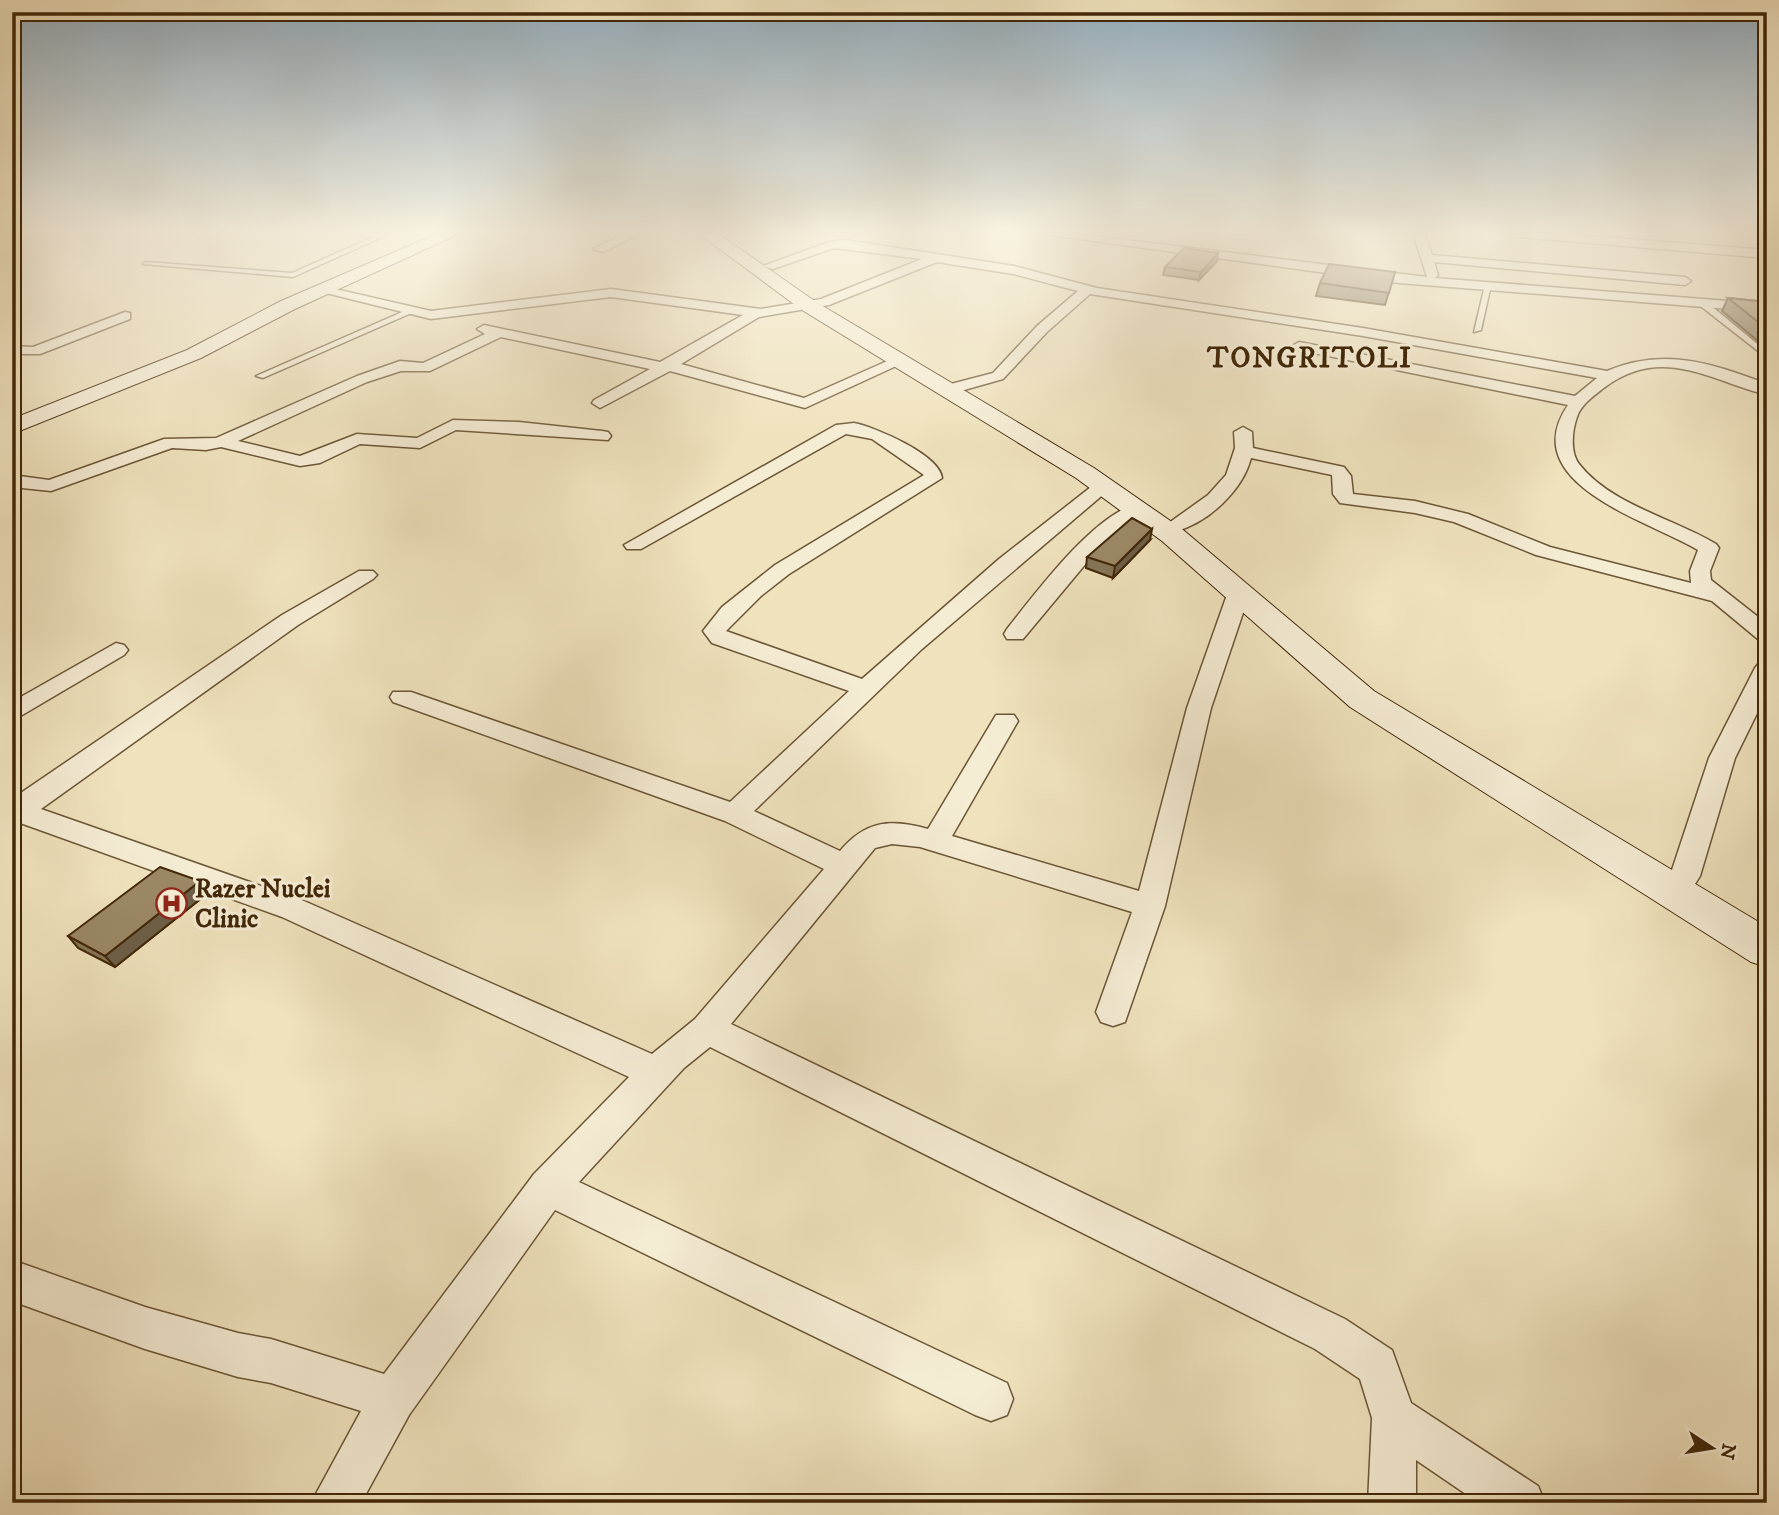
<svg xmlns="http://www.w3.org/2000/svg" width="1779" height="1515" font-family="'IM FELL DW Pica',serif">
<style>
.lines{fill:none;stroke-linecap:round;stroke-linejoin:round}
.lane-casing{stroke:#6c5635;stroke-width:3}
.street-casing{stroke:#6c5635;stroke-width:3}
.secondary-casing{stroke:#412708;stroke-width:2}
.lane{fill:#f5ecd4;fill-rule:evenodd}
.street{fill:#f5ecd4;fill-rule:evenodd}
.secondary{fill:#f5ecd4;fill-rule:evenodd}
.wall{fill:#857558;stroke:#412708;stroke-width:2}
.shaded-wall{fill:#6c5f47;stroke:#412708;stroke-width:2}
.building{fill:#9b8866;stroke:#412708;stroke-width:2}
.labels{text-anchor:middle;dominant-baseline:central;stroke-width:6;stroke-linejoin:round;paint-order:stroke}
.poi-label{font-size:26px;font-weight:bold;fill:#412708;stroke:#f5ecd4;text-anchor:start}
.far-district-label{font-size:28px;font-weight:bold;letter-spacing:2px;fill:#412708;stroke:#f5ecd4}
</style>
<rect width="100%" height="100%" fill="#efe2bd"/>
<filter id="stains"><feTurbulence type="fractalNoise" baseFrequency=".00286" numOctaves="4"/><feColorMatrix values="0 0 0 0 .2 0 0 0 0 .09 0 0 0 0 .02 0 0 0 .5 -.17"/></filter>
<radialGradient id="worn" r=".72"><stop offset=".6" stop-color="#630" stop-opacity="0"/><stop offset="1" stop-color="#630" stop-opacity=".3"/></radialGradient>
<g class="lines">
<defs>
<g id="lane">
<path d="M 382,233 L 391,233 L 293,277 L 143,264 L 146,262 L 292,273 Z"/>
<path d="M 1488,283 L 1491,285 L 1481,330 L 1474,332 L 1485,285 Z"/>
<path d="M 1698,300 L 1704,300 L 1767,352 L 1767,358 L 1698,304 Z"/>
<path d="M 409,309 L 416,311 L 263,378 L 256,376 Z"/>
</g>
<g id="street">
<path d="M 626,233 L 642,233 L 603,252 L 593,249 Z"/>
<path d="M 1036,233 L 1070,233 L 1427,277 L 1413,233 L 1425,233 L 1432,255 L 1685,277 L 1691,281 L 1685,285 L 1434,262 L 1438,275 L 1435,278 L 1767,304 L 1767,312 L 1399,283 Z"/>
<path d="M 1502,233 L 1554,233 L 1767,250 L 1767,258 L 1507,236 Z"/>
<path d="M 846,240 L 1014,266 L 1097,288 L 1363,328 L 1607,371 C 1665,347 1711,363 1767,384 L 1767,395 C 1709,380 1662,345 1605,387 C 1595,395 1581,404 1577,417 C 1572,431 1570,452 1579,464 C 1611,505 1673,518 1716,544 L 1719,548 L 1710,571 L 1711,580 L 1767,624 L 1767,642 L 1759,640 L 1712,601 L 1536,555 L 1454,522 L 1415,513 L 1340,503 L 1333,494 L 1332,475 L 1251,458 C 1243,490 1208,523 1176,531 L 1166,525 L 1208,495 L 1226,475 L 1235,448 L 1234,432 L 1243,427 L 1252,432 L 1253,448 L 1344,467 L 1351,476 L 1353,494 L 1415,501 L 1468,514 L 1550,547 L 1691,583 L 1690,571 L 1698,550 C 1650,521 1514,484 1568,405 L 1299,350 L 1292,346 L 1299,342 L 1575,396 L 1597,378 L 1363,336 L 1090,294 L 1047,332 L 1003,379 L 957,392 L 949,387 L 951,384 L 993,373 L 1037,326 L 1078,291 L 1013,274 L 937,262 L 829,305 L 759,317 L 681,364 L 804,398 L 894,358 L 904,358 L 907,361 L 805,408 L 670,371 L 600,408 L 592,403 L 594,400 L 650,369 L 501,337 L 430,371 L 401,371 L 367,382 L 238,441 L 300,456 L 357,434 L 417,438 L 453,420 L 519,422 L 602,431 L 608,432 L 611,436 L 608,440 L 456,430 L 420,448 L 360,444 L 320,463 L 300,466 L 221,447 L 206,450 L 172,448 L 51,491 L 12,487 L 12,475 L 49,480 L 164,439 L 216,438 L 357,376 L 400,361 L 423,363 L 485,334 L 477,329 L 484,325 L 660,362 L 743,315 L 611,297 L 431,319 L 322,292 L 322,286 L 431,311 L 611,289 L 761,309 L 821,299 L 922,259 L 834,248 L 773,269 L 763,266 L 829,242 Z"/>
<path d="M 125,312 L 130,313 L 130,319 L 40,354 L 12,354 L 12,346 L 33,347 Z"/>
<path d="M 854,423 C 875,427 940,455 942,478 L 789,574 L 761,596 L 726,631 L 862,679 L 999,559 L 1096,483 L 1103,481 L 1112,487 L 922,649 L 754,811 L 840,851 C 865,821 890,818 928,829 L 996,715 L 1014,715 L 1018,721 L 952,836 L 1139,891 L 1187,708 L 1228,592 L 1239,586 L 1250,592 L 1211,708 L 1165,906 L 1125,1022 L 1113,1026 L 1101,1022 L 1096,1012 L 1132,912 L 920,847 L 892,844 L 875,848 L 731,1024 L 1345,1319 L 1392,1350 L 1411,1403 L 1538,1486 L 1545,1503 L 1479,1503 L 1416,1460 L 1416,1503 L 1368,1503 L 1372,1418 L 1360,1379 L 1315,1349 L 710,1047 L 684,1068 L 579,1182 L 1007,1383 L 1013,1399 L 1007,1415 L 991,1421 L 975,1415 L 555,1210 L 409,1415 L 361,1503 L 311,1503 L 361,1411 L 271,1383 L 238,1377 L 145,1349 L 12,1301 L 12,1260 L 145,1307 L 238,1333 L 271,1339 L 384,1374 L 534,1174 L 629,1077 L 282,917 L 12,820 L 12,799 L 282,615 L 359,571 L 373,571 L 377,575 L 373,579 L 298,625 L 41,809 L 304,901 L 652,1054 L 695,1019 L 824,869 L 725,821 L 393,702 L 390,697 L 393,692 L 411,692 L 730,802 L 849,691 L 712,643 L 703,631 L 722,607 L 775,565 L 924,475 L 872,439 L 846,434 L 641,549 L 627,549 L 624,545 L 836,425 Z"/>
<path d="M 1137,504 L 1144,506 L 1147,510 L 1144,514 L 1093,555 L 1023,639 L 1007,639 L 1004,634 L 1007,629 C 1035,594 1093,515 1137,504 Z"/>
<path d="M 116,643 L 124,645 L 128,650 L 124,655 L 12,721 L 12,702 Z"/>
<path d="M 1767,661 L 1767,693 L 1735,758 L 1700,876 L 1695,884 L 1685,887 L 1675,884 L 1670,876 L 1709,758 L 1755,668 L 1759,663 Z"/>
</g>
<g id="secondary">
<path d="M 439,233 L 461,233 L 295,309 L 201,358 L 12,434 L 12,419 L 187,350 L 281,301 Z"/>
<path d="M 698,233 L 717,233 L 816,302 L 1094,468 L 1182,529 L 1374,691 L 1767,927 L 1767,967 L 1751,962 L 1350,707 L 1162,541 L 1076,478 L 802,310 Z"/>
</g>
</defs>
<!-- lane casing -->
<use href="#lane" class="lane-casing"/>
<!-- street casing -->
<use href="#street" class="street-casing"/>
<!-- secondary casing -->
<use href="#secondary" class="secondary-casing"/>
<!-- lane -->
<use href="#lane" class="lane"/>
<!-- street -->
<use href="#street" class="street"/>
<!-- secondary -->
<use href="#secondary" class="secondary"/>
</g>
<!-- wall -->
<g class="wall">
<path d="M 1217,261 L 1199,280 L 1163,275 L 1165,267 Z"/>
<path d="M 1395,272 L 1385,305 L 1316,296 L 1320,283 Z"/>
<path d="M 1728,298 L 1767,302 L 1767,347 L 1765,347 L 1722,311 Z"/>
<path d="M 1150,540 L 1113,578 L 1086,568 L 1087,557 Z"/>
<path d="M 200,881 L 208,893 L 115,967 L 78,948 L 68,936 Z"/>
</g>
<!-- shaded-wall -->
<g class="shaded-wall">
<path d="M 1218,253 L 1217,261 L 1199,280 L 1201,272 Z"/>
<path d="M 1152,529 L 1150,540 L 1113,578 L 1115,566 Z"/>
<path d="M 200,881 L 208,893 L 115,967 L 105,956 Z"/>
</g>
<!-- building -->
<g class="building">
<path d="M 1184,248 L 1218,253 L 1201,272 L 1165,267 Z"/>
<path d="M 1329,264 L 1395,272 L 1389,293 L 1320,283 Z"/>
<path d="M 1728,298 L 1767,302 L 1767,329 Z"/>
<path d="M 1132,518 L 1152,529 L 1115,566 L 1087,557 Z"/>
<path d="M 160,867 L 200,881 L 105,956 L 68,936 Z"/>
</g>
<!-- sky -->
<linearGradient id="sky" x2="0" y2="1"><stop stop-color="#93adbe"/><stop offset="0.52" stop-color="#f8f2e1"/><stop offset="1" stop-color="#f8f2e1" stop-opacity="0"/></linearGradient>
<rect width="1779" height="445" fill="url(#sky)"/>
<!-- icons -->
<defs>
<symbol id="hospital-ring" viewBox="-11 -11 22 22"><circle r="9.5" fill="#f5ecd4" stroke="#8f2418" stroke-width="1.5"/><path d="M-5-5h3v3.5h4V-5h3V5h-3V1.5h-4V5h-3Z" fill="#8f2418"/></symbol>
</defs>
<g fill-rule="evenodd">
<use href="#hospital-ring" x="154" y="886" width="35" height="35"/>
</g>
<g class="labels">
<!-- poi labels -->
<g class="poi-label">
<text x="195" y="889">Razer Nuclei<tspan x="195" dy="30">Clinic</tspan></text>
</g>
<!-- far-district labels -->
<g class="far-district-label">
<text x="1310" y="358">TONGRITOLI</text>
</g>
</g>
<!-- margin -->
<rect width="1779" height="1515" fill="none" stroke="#efe2bd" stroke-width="42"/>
<rect x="14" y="14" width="1751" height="1487" fill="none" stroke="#412708" stroke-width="3.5"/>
<rect x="21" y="21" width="1737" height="1473" fill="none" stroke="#412708" stroke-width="2"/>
<!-- north arrow -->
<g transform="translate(1712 1448) rotate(102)" stroke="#f5ecd4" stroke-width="5" paint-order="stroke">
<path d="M0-5L12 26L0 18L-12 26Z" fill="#412708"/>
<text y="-10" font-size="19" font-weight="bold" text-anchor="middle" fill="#412708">N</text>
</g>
<rect width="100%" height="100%" filter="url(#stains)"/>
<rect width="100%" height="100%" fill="url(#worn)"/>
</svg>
